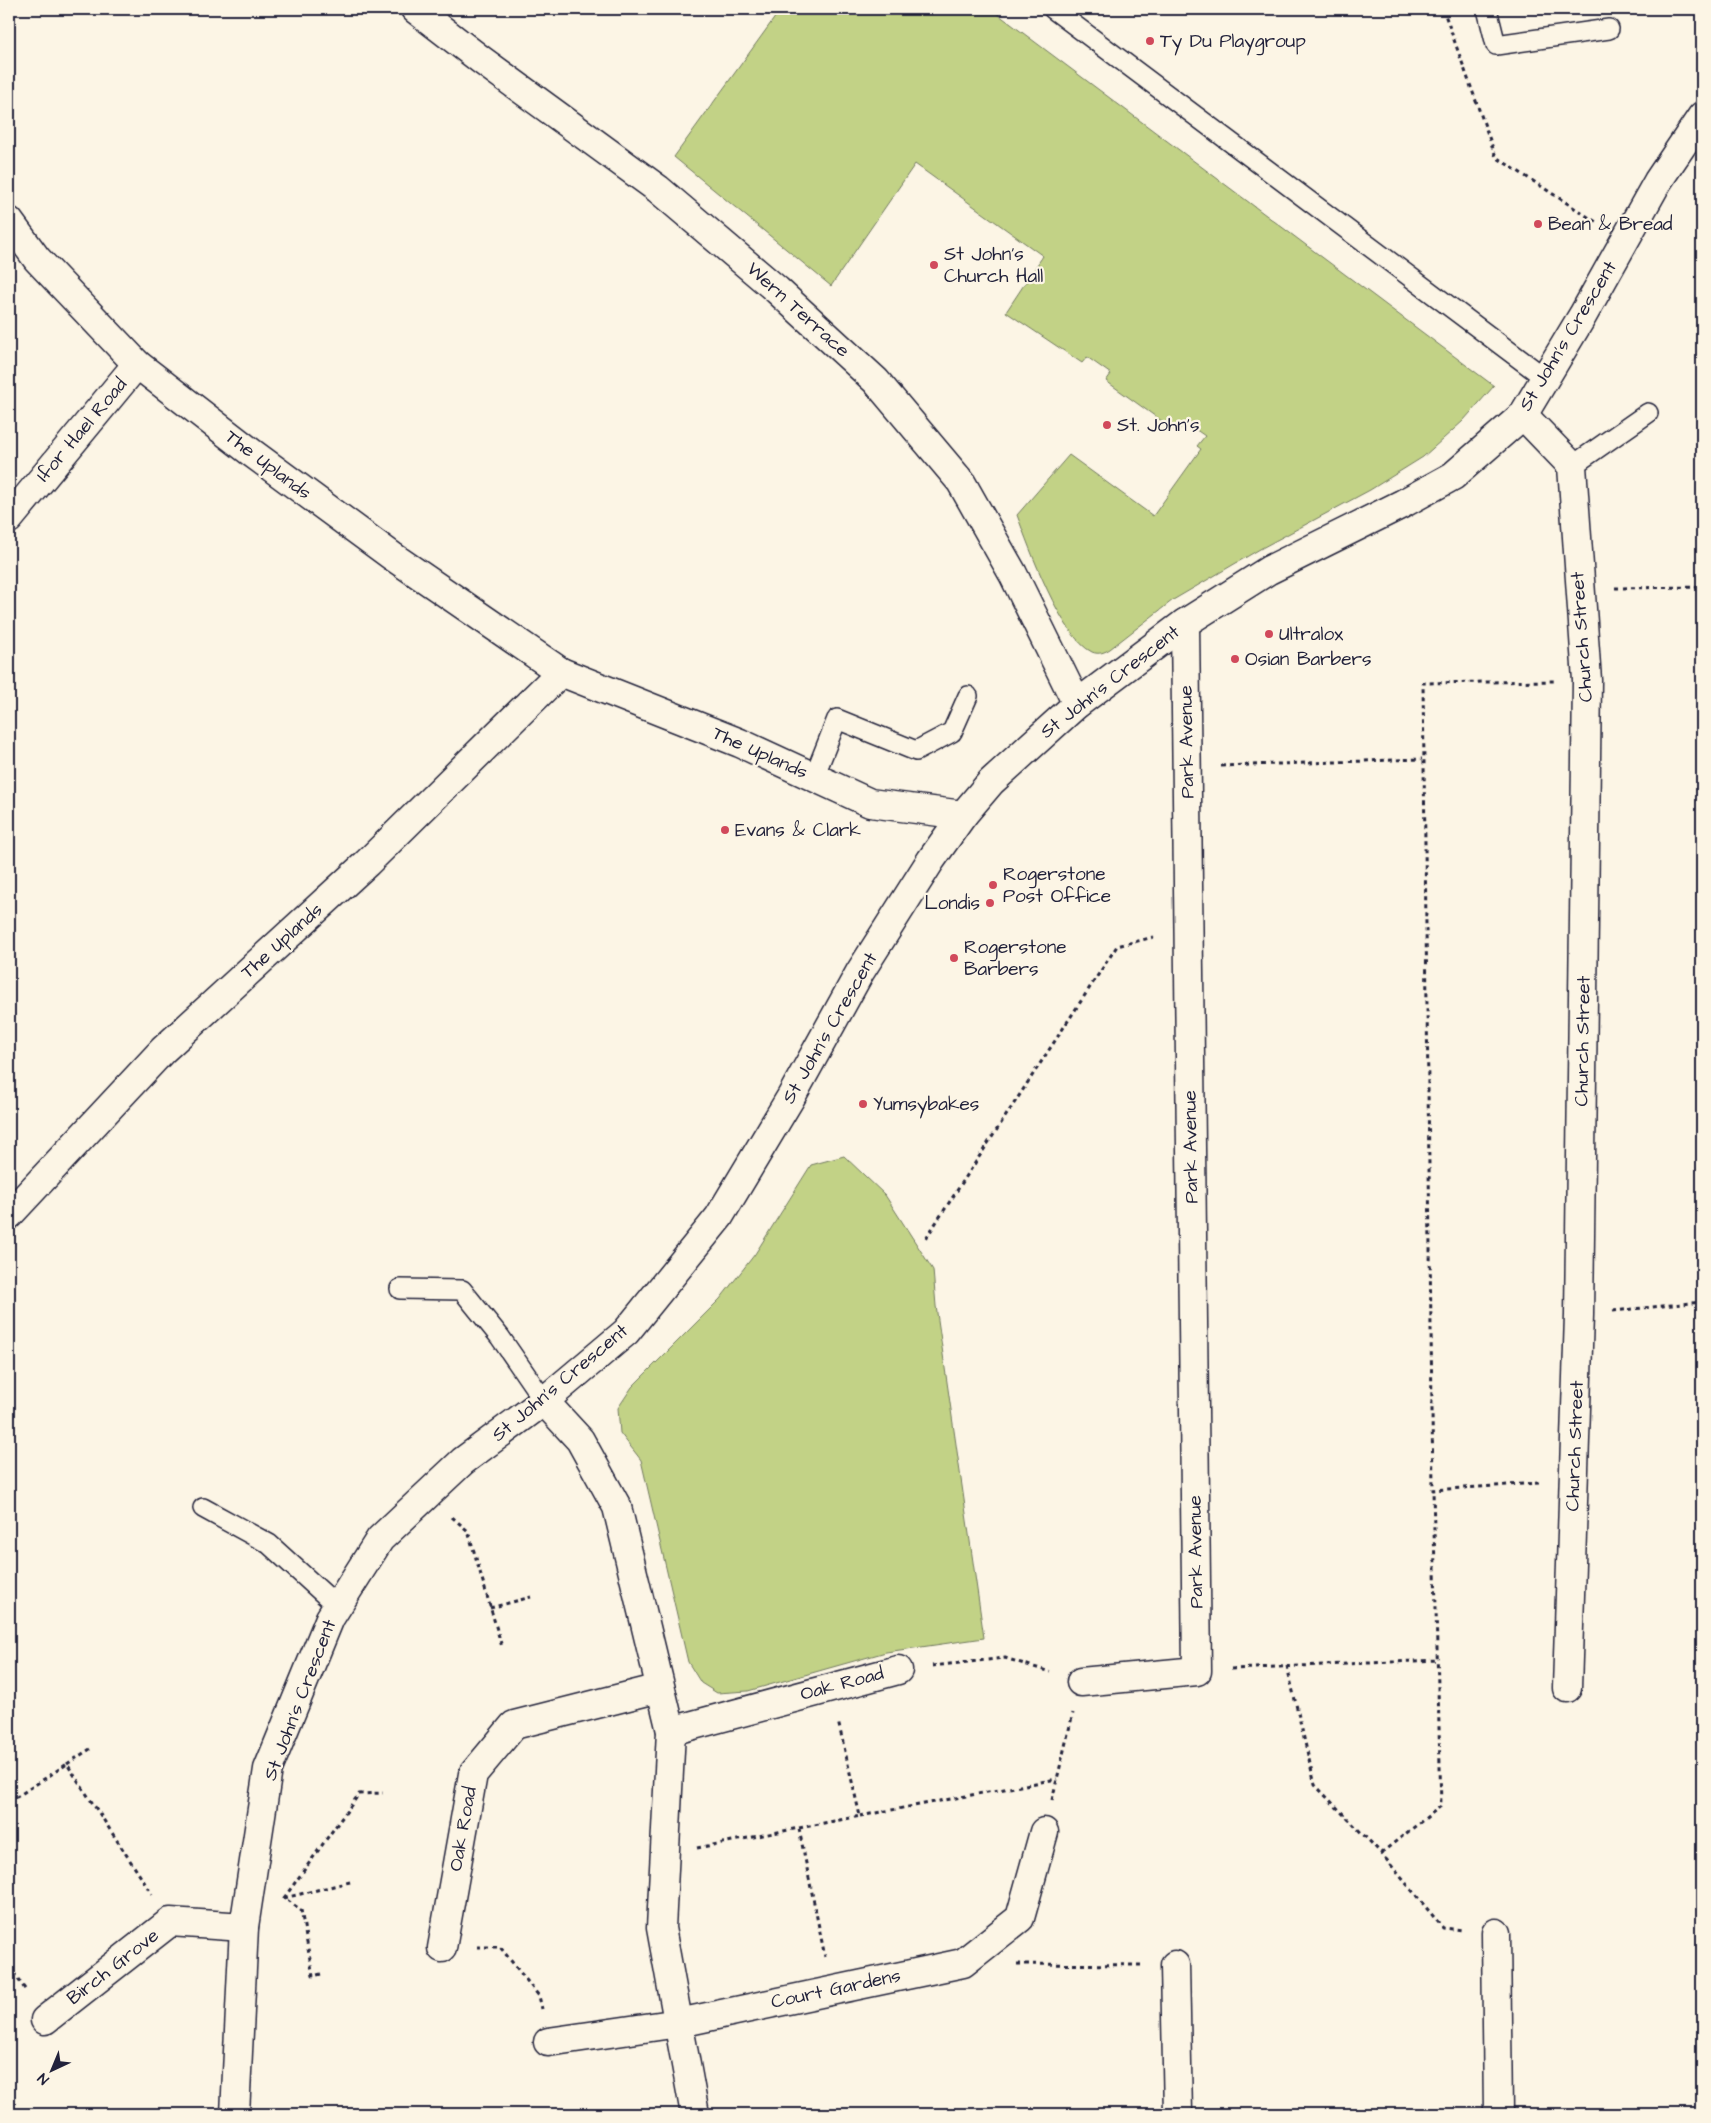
<svg xmlns="http://www.w3.org/2000/svg" width="1711" height="2123" font-family="'Architects Daughter',sans-serif">
<style>
.green{fill:#c2d286;stroke:#727a60}
.lines{fill:none;stroke-linecap:round;stroke-linejoin:round}
.lane-casing{stroke:#22223b;stroke-width:22}
.street-casing{stroke:#22223b;stroke-width:31}
.secondary-casing{stroke:#22223b;stroke-width:31}
.path{stroke:#22223b;stroke-width:3;stroke-dasharray:4 4;stroke-linecap:butt}
.lane{stroke:#fcf5e5;stroke-width:19}
.street{stroke:#fcf5e5;stroke-width:28}
.secondary{stroke:#fcf5e5;stroke-width:28}
.poi-dot{fill:#d1495b;stroke:#fcf5e5;stroke-width:2}
.labels{text-anchor:middle;dominant-baseline:central;stroke-width:4.5;stroke-linejoin:round;paint-order:stroke}
.poi-label{font-size:19px;fill:#22223b;stroke:#fcf5e5;text-anchor:start}
.street-label{font-size:19px;fill:#22223b;stroke:#fcf5e5}
</style>
<rect width="100%" height="100%" fill="#fcf5e5"/>
<filter id="ink" filterUnits="userSpaceOnUse"><feTurbulence type="fractalNoise" baseFrequency=".02" numOctaves="2"/><feDisplacementMap in="SourceGraphic" scale="10" xChannelSelector="R" yChannelSelector="G"/><feConvolveMatrix kernelMatrix="1 2 1 2 8 2 1 2 1" color-interpolation-filters="sRGB"/></filter>
<g filter="url(#ink)">
<!-- green -->
<g class="green">
<path d="M 781,9 L 991,9 L 1494,386 L 1463,421 L 1423,457 L 1370,490 L 1260,549 L 1173,600 L 1110,649 C 1105,652 1099,655 1092,652 C 1061,637 1029,547 1017,515 L 1069,455 L 1153,516 L 1201,449 L 1197,446 L 1205,436 L 1185,422 L 1177,432 L 1106,381 L 1111,374 L 1087,357 L 1082,363 L 1006,312 L 1043,256 L 915,164 L 831,286 L 674,157 Z"/>
<path d="M 844,1156 L 885,1195 L 933,1270 L 936,1306 L 984,1638 L 886,1652 L 748,1691 L 717,1693 L 701,1683 L 688,1662 L 641,1460 L 620,1433 L 618,1408 L 632,1387 L 720,1299 L 755,1254 L 811,1165 Z"/>
</g>
<g class="lines">
<defs>
<g id="lane">
<path d="M 1053,9 L 1545,378"/>
<path d="M 1487,9 L 1496,45 L 1609,29"/>
<path d="M 1572,466 L 1648,413"/>
<path d="M 814,777 L 837,719 L 916,751 L 952,732 L 968,696"/>
<path d="M 400,1289 L 462,1290 L 500,1337 L 544,1401"/>
<path d="M 203,1508 L 269,1544 L 337,1606"/>
</g>
<g id="street">
<path d="M 415,9 L 480,59 L 658,189 L 777,290 L 876,381 L 961,482 L 1013,574 L 1077,704"/>
<path d="M 9,221 L 37,259 L 137,364 L 252,453 L 392,556 L 561,672 L 740,743 L 870,803 L 963,815"/>
<path d="M 1523,415 L 1572,466 L 1587,680 L 1579,1315 L 1567,1688"/>
<path d="M 9,519 L 137,364"/>
<path d="M 9,1215 L 163,1050 L 367,863 L 561,672"/>
<path d="M 544,1401 L 580,1440 L 617,1507 L 671,1731 L 661,1928 L 695,2114"/>
<path d="M 1081,1682 L 1197,1671 L 1185,623"/>
<path d="M 671,1731 L 898,1670"/>
<path d="M 1496,1933 L 1498,2114"/>
<path d="M 442,1948 L 473,1774 L 514,1725 L 660,1688"/>
<path d="M 1175,1965 L 1178,2114"/>
<path d="M 45,2020 L 170,1922 L 244,1927"/>
<path d="M 548,2042 L 679,2023 L 963,1963 L 1020,1918 L 1044,1832"/>
</g>
<path id="secondary" d="M 235,2114 L 244,1927 L 268,1769 L 330,1618 L 380,1539 L 463,1461 L 544,1401 L 626,1332 L 719,1217 L 791,1097 L 860,972 L 931,860 L 963,815 L 991,782 L 1077,704 L 1185,623 L 1269,570 L 1402,504 L 1453,476 L 1523,415 L 1583,315 L 1658,181 L 1702,116"/>
</defs>
<!-- lane casing -->
<use href="#lane" class="lane-casing"/>
<!-- street casing -->
<use href="#street" class="street-casing"/>
<!-- secondary casing -->
<use href="#secondary" class="secondary-casing"/>
<!-- path -->
<g class="path">
<path d="M 1443,9 L 1496,157 L 1596,222"/>
<path d="M 1615,588 L 1702,587"/>
<path d="M 1221,766 L 1422,759"/>
<path d="M 926,1238 L 1117,946 L 1154,937"/>
<path d="M 1613,1311 L 1702,1302"/>
<path d="M 1539,1483 L 1433,1490 L 1423,683 L 1554,681"/>
<path d="M 452,1517 L 468,1531 L 502,1647"/>
<path d="M 490,1608 L 531,1597"/>
<path d="M 932,1666 L 1005,1658 L 1050,1672"/>
<path d="M 1287,1666 L 1315,1785 L 1381,1853 L 1443,1928 L 1463,1930"/>
<path d="M 1231,1669 L 1438,1660"/>
<path d="M 67,1764 L 90,1749"/>
<path d="M 1052,1800 L 1073,1713"/>
<path d="M 9,1802 L 67,1764 L 152,1894"/>
<path d="M 860,1816 L 1057,1779"/>
<path d="M 799,1829 L 825,1957"/>
<path d="M 697,1848 L 860,1816 L 838,1721"/>
<path d="M 1381,1853 L 1441,1806 L 1433,1490"/>
<path d="M 284,1898 L 354,1881"/>
<path d="M 477,1947 L 500,1947 L 539,1996 L 542,2009"/>
<path d="M 1017,1964 L 1143,1965"/>
<path d="M 9,1966 L 27,1992"/>
<path d="M 321,1974 L 313,1976 L 301,1910 L 284,1898 L 359,1794 L 383,1793"/>
</g>
<!-- lane -->
<use href="#lane" class="lane"/>
<!-- street -->
<use href="#street" class="street"/>
<!-- secondary -->
<use href="#secondary" class="secondary"/>
</g>
</g>
<!-- markers -->
<g class="poi-dot">
<circle cx="1150" cy="41" r="5"/>
<circle cx="1538" cy="224" r="5"/>
<circle cx="934" cy="265" r="5"/>
<circle cx="1107" cy="425" r="5"/>
<circle cx="1269" cy="634" r="5"/>
<circle cx="1235" cy="659" r="5"/>
<circle cx="725" cy="830" r="5"/>
<circle cx="993" cy="885" r="5"/>
<circle cx="990" cy="903" r="5"/>
<circle cx="954" cy="958" r="5"/>
<circle cx="863" cy="1104" r="5"/>
</g>
<g class="labels">
<!-- poi labels -->
<g class="poi-label">
<text x="1160" y="41">Ty Du Playgroup</text>
<text x="1548" y="224">Bean &amp; Bread</text>
<text x="944" y="254">St John's<tspan x="944" dy="22">Church Hall</tspan></text>
<text x="1117" y="425">St. John's</text>
<text x="1279" y="634">Ultralox</text>
<text x="1245" y="659">Osian Barbers</text>
<text x="735" y="830">Evans &amp; Clark</text>
<text x="1003" y="874">Rogerstone<tspan x="1003" dy="22">Post Office</tspan></text>
<text x="980" y="903" text-anchor="end">Londis</text>
<text x="964" y="947">Rogerstone<tspan x="964" dy="22">Barbers</tspan></text>
<text x="873" y="1104">Yumsybakes</text>
</g>
<!-- street labels -->
<g class="street-label">
<text transform="translate(798 310) rotate(42)">Wern Terrace</text>
<text transform="translate(1568 336) rotate(-59)">St John's Crescent</text>
<text transform="translate(82 430) rotate(-50)">Ifor Hael Road</text>
<text transform="translate(268 465) rotate(37)">The Uplands</text>
<text transform="translate(1582 637) rotate(-94)">Church Street</text>
<text transform="translate(1110 682) rotate(-38)">St John's Crescent</text>
<text transform="translate(1187 742) rotate(-91)">Park Avenue</text>
<text transform="translate(760 753) rotate(24)">The Uplands</text>
<text transform="translate(282 941) rotate(-42)">The Uplands</text>
<text transform="translate(830 1028) rotate(-60)">St John's Crescent</text>
<text transform="translate(1583 1041) rotate(-89)">Church Street</text>
<text transform="translate(1191 1147) rotate(-91)">Park Avenue</text>
<text transform="translate(560 1383) rotate(-40)">St John's Crescent</text>
<text transform="translate(1575 1446) rotate(-88)">Church Street</text>
<text transform="translate(1196 1552) rotate(-91)">Park Avenue</text>
<text transform="translate(842 1684) rotate(-15)">Oak Road</text>
<text transform="translate(300 1700) rotate(-69)">St John's Crescent</text>
<text transform="translate(463 1829) rotate(-80)">Oak Road</text>
<text transform="translate(113 1967) rotate(-38)">Birch Grove</text>
<text transform="translate(836 1989) rotate(-12)">Court Gardens</text>
</g>
</g>
<!-- margin -->
<rect width="1711" height="2123" fill="none" stroke="#fcf5e5" stroke-width="30"/>
<rect x="15" y="15" width="1681" height="2093" fill="none" stroke="#22223b" stroke-width="2" filter="url(#ink)"/>
<!-- north arrow -->
<g transform="translate(52 2070) rotate(224)" stroke="#fcf5e5" stroke-width="4" paint-order="stroke">
<path d="M0-4L9 19L0 12L-9 19Z" fill="#22223b"/>
<text y="-8" font-size="14" font-weight="bold" text-anchor="middle" fill="#22223b">N</text>
</g>
</svg>
